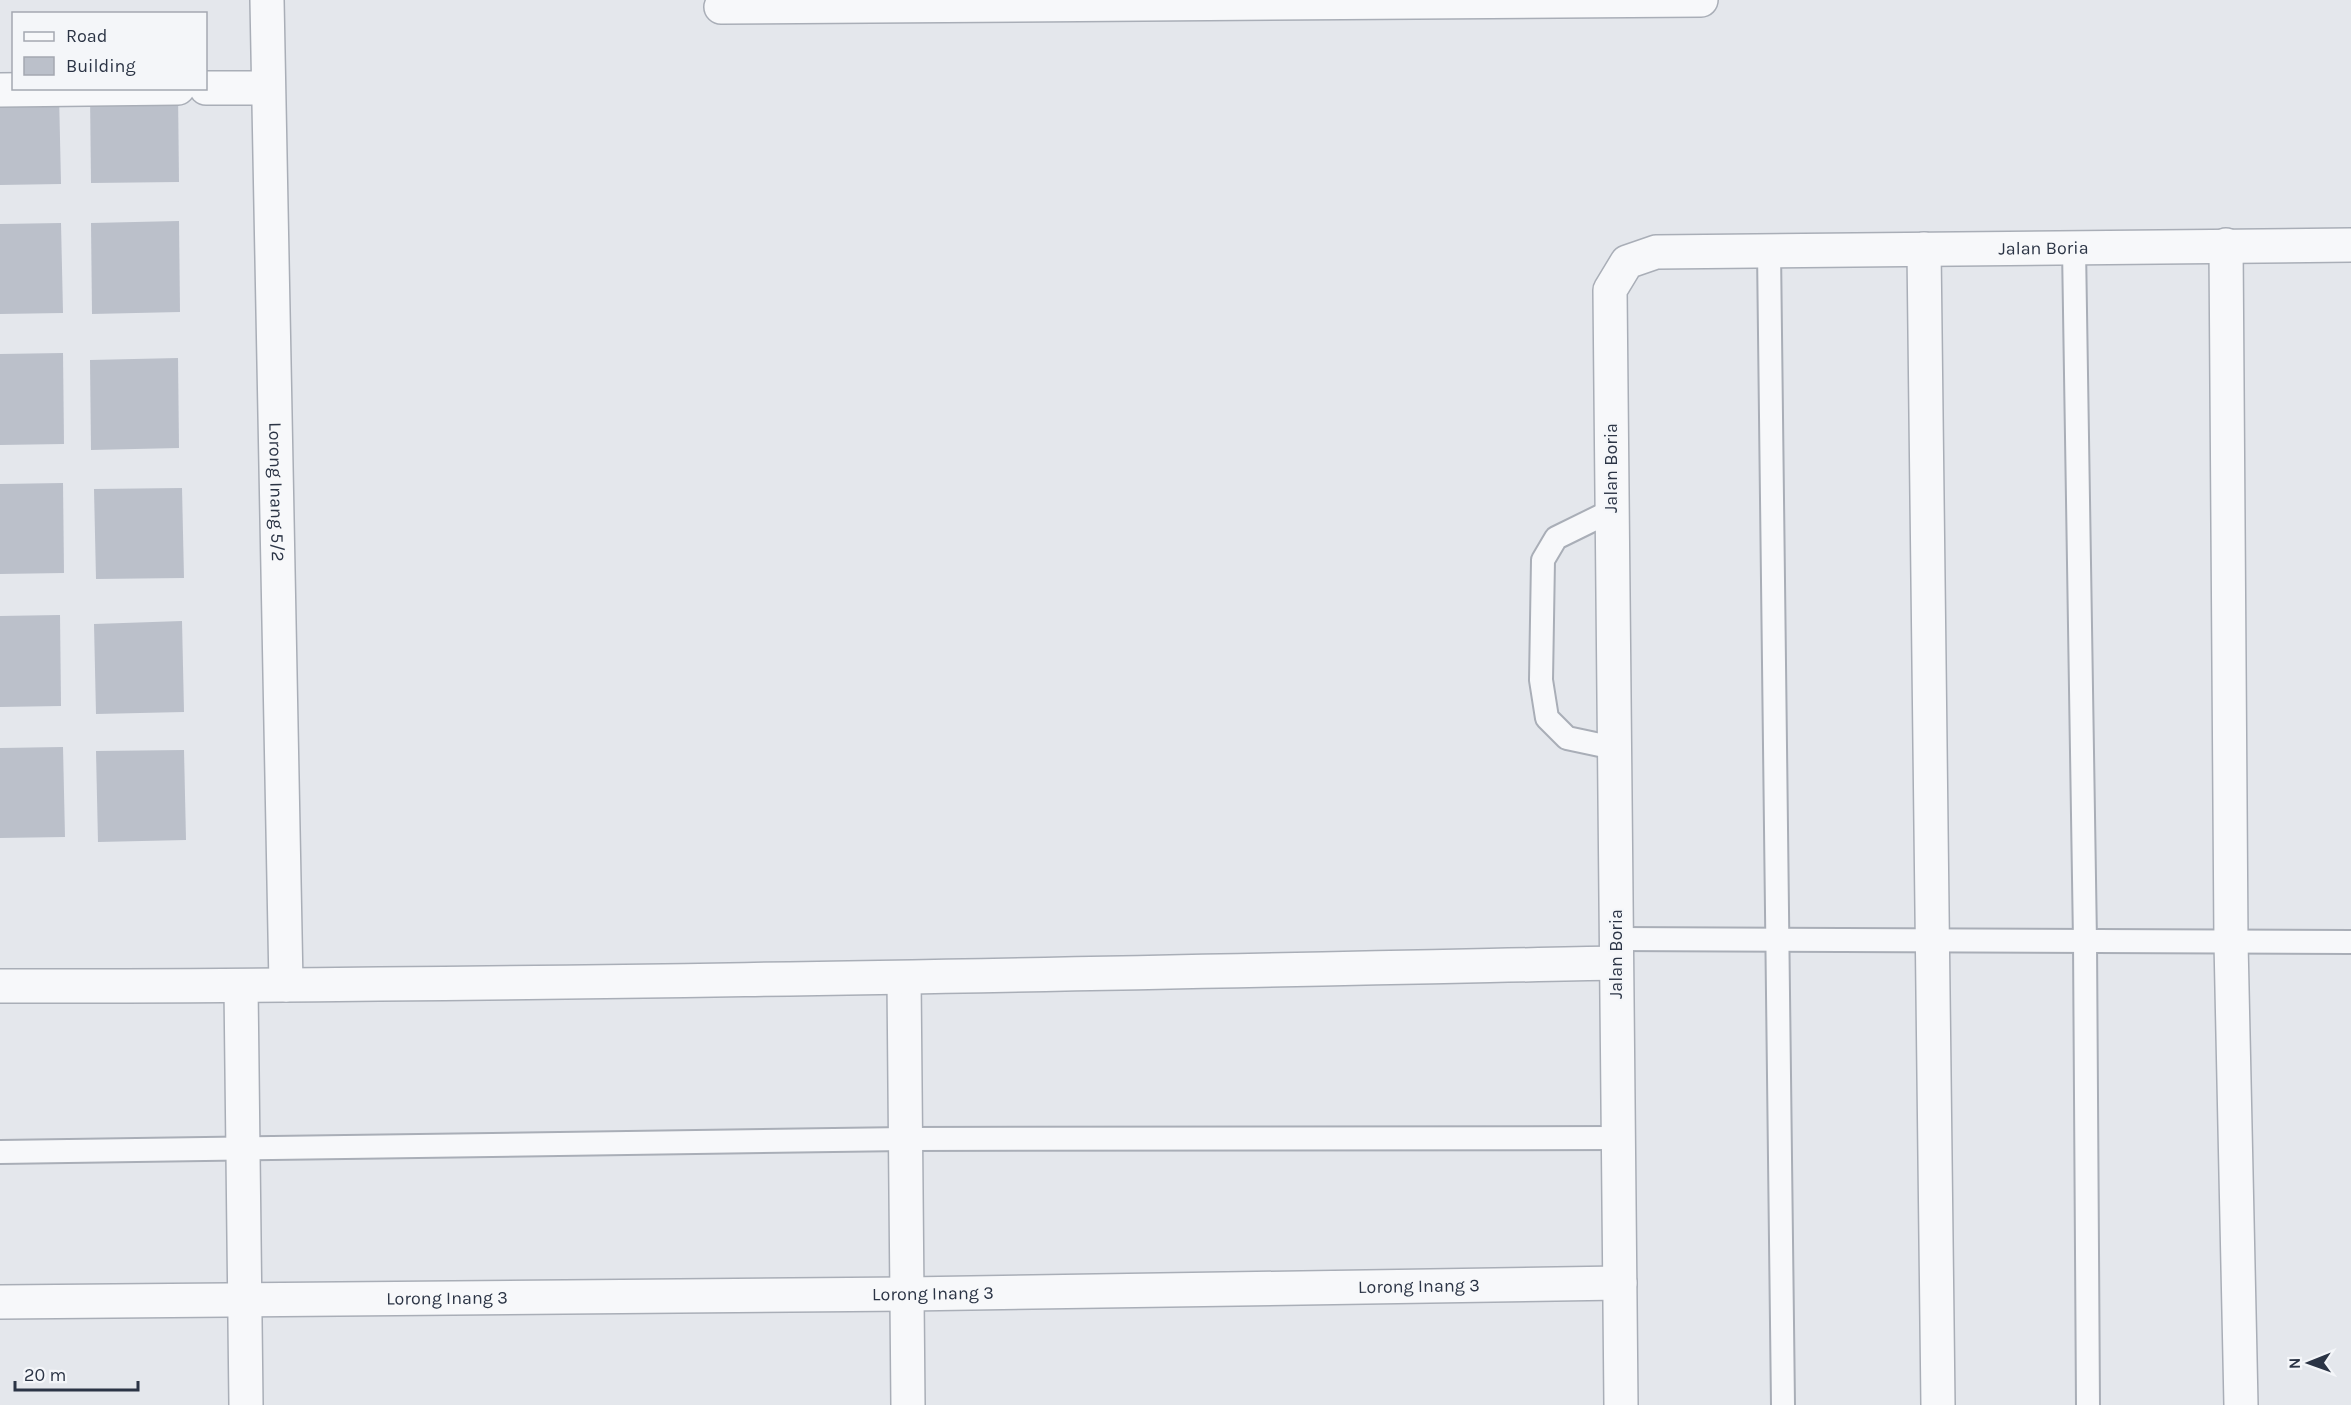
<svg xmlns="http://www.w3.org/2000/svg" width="2351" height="1405" font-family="Karla,sans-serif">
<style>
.building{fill:#bbc0ca}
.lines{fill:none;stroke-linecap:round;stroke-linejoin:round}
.lane-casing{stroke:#a9aeb7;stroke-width:26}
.street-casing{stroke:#a9aeb7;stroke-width:36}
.lane{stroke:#f7f8fa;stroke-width:22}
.street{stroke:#f7f8fa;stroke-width:33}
.labels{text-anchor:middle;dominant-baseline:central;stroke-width:4.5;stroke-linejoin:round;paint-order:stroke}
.street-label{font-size:18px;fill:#2b3445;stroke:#f4f6f9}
</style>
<rect width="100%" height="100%" fill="#e4e7ec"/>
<!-- building -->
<g class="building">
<path d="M 178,92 L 179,182 L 91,183 L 90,93 Z"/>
<path d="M 59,94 L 61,184 L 0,185 L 0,95 Z"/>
<path d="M 179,221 L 180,312 L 92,314 L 91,223 Z"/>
<path d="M 61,223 L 63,313 L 0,314 L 0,224 Z"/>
<path d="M 63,353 L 64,444 L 0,445 L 0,354 Z"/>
<path d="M 178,358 L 179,448 L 91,450 L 90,360 Z"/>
<path d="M 63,483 L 64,573 L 0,574 L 0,484 Z"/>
<path d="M 182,488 L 184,578 L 96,579 L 94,489 Z"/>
<path d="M 60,615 L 61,706 L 0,707 L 0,616 Z"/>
<path d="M 182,621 L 184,712 L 96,714 L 94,624 Z"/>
<path d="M 63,747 L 65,837 L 0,838 L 0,748 Z"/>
<path d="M 184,750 L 186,840 L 98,842 L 96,751 Z"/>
</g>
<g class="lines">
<defs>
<g id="lane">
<path d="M 2074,248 L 2085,941 L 2088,1405"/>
<path d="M 1769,251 L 1783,1405"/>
<path d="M 1611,511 L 1556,538 L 1543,560 L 1541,680 L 1547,718 L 1567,738 L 1614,748"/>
<path d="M 1616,939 L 2351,942"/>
<path d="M 0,1152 L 905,1139 L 1618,1138"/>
</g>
<g id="street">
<path id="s1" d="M 267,0 L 286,985"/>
<path d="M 721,7 L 1701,0"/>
<path d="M 206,88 L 268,88"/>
<path d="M 0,90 L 178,88"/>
<path d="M 2226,245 L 2231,942 L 2241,1405"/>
<path d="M 1924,249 L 1938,1405"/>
<path d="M 904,978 L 908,1405"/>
<path d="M 0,986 C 539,986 1077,974 1616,963"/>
<path d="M 241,986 L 246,1405"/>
<path id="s2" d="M 0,1302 L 908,1294 L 1620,1283"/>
<path id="s3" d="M 1621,1405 L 1610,290 L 1627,262 L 1656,252 L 2351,245"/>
</g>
</defs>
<!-- lane casing -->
<use href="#lane" class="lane-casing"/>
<!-- street casing -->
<use href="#street" class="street-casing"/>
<!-- lane -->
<use href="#lane" class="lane"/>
<!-- street -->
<use href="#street" class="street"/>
</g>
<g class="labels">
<!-- street labels -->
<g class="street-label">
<text stroke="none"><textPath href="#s3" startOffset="1566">Jalan Boria</textPath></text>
<text transform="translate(1611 468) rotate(-90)">Jalan Boria</text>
<text stroke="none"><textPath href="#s1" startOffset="492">Lorong Inang 5/2</textPath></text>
<text transform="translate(1616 954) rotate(-90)">Jalan Boria</text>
<text stroke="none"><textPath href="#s2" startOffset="1419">Lorong Inang 3</textPath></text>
<text stroke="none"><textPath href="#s2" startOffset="933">Lorong Inang 3</textPath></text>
<text stroke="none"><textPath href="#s2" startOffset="447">Lorong Inang 3</textPath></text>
</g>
</g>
<!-- legend -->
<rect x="12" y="12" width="195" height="78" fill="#f4f6f9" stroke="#a4a8b1" stroke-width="1.5"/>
<rect x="24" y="32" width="30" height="9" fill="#f7f8fa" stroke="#a4a8b1" stroke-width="1.5"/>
<text x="66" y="42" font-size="18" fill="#2b3445">Road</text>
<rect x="24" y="57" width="30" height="18" fill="#bbc0ca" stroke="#a4a8b1" stroke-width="1.5"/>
<text x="66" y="72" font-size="18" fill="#2b3445">Building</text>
<!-- north arrow -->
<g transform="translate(2309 1363) rotate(269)" stroke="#f4f6f9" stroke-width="4.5" paint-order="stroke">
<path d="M0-4.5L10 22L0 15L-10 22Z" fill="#2b3445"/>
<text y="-9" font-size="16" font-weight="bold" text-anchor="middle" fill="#2b3445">N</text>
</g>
<!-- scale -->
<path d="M15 1381v9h123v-9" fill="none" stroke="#2b3445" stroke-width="3"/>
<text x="24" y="1381" font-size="18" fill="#2b3445" stroke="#f4f6f9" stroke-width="4.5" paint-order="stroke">20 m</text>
</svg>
